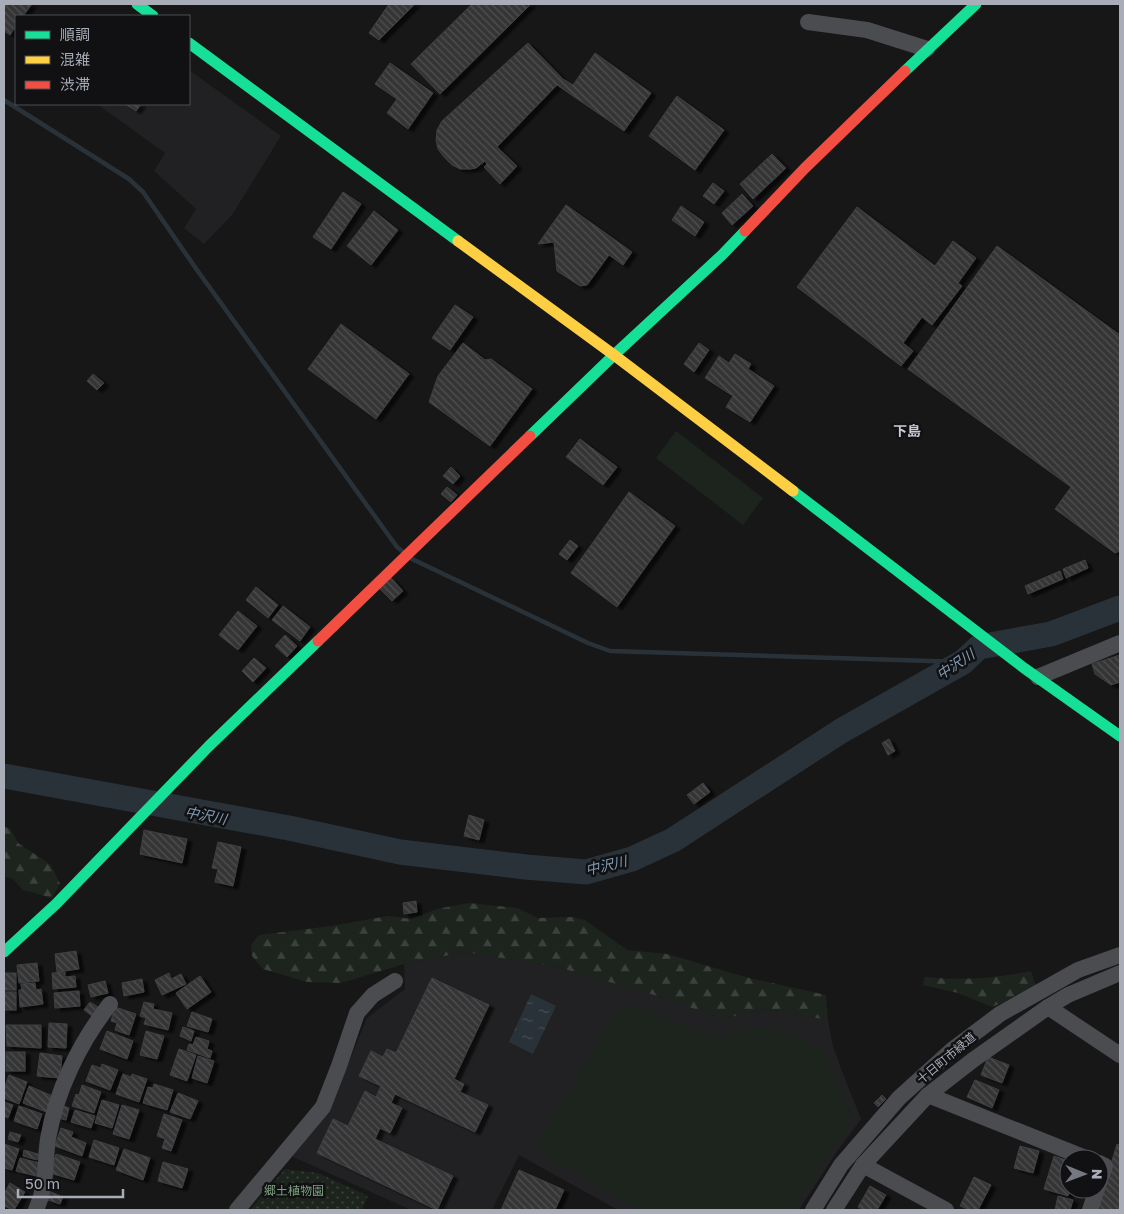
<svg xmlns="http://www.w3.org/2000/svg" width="1124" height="1214" font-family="'Golos Text','Noto Sans JP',sans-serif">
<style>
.built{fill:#212123}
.green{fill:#1d241e}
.forest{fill:url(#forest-firs)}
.park{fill:url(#park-dots)}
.water{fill:url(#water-ripples)}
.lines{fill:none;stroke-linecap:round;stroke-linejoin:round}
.stream{stroke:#2a3239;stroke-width:4.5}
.river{stroke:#2a3239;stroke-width:25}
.building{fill:url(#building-back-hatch);stroke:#3f4043;filter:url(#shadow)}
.street{stroke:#4b4c50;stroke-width:16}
.fast{stroke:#16e098;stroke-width:11}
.slow{stroke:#ffcf43;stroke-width:11}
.jam{stroke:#f24e42;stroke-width:11}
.labels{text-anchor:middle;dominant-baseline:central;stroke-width:5;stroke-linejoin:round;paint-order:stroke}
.street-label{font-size:12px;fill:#a8adb8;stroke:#111113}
.park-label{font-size:12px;fill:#7fa381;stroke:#111113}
.neighbourhood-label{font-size:14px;font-weight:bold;fill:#c9ccd4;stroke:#111113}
.water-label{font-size:14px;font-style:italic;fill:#7f9bb3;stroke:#111113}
</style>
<defs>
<pattern id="forest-firs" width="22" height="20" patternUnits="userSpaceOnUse" patternTransform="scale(1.25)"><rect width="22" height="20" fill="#1d241e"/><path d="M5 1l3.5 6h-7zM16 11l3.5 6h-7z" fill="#3b413d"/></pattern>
<pattern id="park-dots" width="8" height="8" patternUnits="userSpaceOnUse" patternTransform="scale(1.25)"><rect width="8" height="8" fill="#1d241e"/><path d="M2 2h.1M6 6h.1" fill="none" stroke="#3b413d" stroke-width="1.8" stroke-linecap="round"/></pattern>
<pattern id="water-ripples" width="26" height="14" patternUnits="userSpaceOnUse" patternTransform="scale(1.25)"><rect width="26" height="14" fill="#2a3239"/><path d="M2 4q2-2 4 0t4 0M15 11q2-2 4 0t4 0" fill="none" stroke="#464d54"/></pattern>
<pattern id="building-back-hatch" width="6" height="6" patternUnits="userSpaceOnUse" patternTransform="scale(1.25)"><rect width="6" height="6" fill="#353536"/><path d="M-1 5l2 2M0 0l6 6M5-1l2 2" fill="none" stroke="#4f5051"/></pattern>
<filter id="shadow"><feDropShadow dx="5" dy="3" stdDeviation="1" flood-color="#0009"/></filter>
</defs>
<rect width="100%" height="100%" fill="#171717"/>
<!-- built -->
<g class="built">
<path d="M 189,70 L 281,136 L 232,215 L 204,244 L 184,228 L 196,209 L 154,171 L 165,153 L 97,104 L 189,104 Z"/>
<path d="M 465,952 L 561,968 L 654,995 L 724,1019 L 763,1009 L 828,1020 L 832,1043 L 840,1066 L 861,1119 L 836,1153 L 799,1210 L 618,1210 L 519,1155 L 492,1210 L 411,1210 L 291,1156 L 329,1110 L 367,1018 L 405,989 L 404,964 Z"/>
</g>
<!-- green -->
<g class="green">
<path d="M 676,431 L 763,498 L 743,525 L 656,458 Z"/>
<path d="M 620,1005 L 642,1007 L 721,1039 L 747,1026 L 792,1032 L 826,1054 L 853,1118 L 793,1210 L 639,1210 L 533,1149 Z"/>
</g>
<!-- forest -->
<g class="forest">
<path d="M 4,827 L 10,828 L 18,843 L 51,865 L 60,884 L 52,898 L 23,890 L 13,879 L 4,876 Z"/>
<path d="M 469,903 L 517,908 L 538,918 L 573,917 L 585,920 L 627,950 L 667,954 L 749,978 L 826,995 L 828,1020 L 763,1009 L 724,1019 L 654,995 L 561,968 L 465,952 L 404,964 L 341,983 L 307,982 L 263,969 L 252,956 L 251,945 L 259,935 L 331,926 L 388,916 L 412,919 L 437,909 Z"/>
<path d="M 1031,971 L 1037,989 L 992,1007 L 958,993 L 923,985 L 925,977 C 961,981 996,978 1031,971 Z"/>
</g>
<!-- park -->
<path class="park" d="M 285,1169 L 318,1173 L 368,1196 L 362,1210 L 250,1210 Z"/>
<!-- water -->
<path class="water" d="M 531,994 L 556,1006 L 533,1054 L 509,1042 Z"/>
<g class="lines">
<!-- stream -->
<g class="stream">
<path d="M 4,100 L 129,179 L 143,192 L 197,270 L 397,547 L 402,551"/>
<path d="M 412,559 L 588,643 L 610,651 L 963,662"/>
</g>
<!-- river -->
<path class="river" d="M 4,776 L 289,828 L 400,852 L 526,867 L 586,872 L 632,859 L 673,840 L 841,731 L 963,662 L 979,647 L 1051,634 L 1120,608"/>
</g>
<!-- building -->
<g class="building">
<path d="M 4,4 L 32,4 L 23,16 L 16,16 L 16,26 L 10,35 L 4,31 Z"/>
<path d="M 389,4 L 415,4 L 379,40 L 369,33 Z"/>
<path d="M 472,4 L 531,4 L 440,94 L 411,64 Z"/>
<path d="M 528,43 L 563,79 L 573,85 L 595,53 L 651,93 L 624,131 L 557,85 L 497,147 L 517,166 L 500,184 L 484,167 L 487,164 L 485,161 L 476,168 L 470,169 L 460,169 L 452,165 L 444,157 L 438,149 L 436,140 L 437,130 L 442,121 Z"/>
<path d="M 390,63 L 433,93 L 408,129 L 387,113 L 397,99 L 375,84 Z"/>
<path d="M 677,96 L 724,130 L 695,170 L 649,136 Z"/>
<path d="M 125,104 L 141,104 L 136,111 Z"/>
<path d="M 772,154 L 786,168 L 753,199 L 740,184 Z"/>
<path d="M 713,183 L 724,191 L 714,204 L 703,196 Z"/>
<path d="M 343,192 L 361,204 L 331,249 L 313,237 Z"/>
<path d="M 742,194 L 753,206 L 732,225 L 722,213 Z"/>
<path d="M 566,205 L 632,252 L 623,265 L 609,255 L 587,285 L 580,286 L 557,271 L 554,242 L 538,244 Z"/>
<path d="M 681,206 L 704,222 L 695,236 L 672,220 Z"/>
<path d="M 857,207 L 935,266 L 953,241 L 976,258 L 958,283 L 962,286 L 932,325 L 922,317 L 903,343 L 913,351 L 901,366 L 797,287 Z"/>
<path d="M 374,211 L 398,230 L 371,265 L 347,246 Z"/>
<path d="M 997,246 L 1120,335 L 1120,551 L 1115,553 L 1055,509 L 1071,487 L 908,369 Z"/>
<path d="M 455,305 L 473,317 L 450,350 L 432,338 Z"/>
<path d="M 341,324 L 409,374 L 376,419 L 308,369 Z"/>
<path d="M 463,343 L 485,360 L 491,359 L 532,389 L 490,446 L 429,402 L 438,376 Z"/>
<path d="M 699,343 L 709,350 L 694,372 L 684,364 Z"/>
<path d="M 735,354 L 751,364 L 748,369 L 774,386 L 750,422 L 726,407 L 733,396 L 705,378 L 719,356 L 729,363 Z"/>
<path d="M 93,374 L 104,383 L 97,390 L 87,381 Z"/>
<path d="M 580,439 L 617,467 L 603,485 L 566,457 Z"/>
<path d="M 451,467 L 460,476 L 453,484 L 443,476 Z"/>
<path d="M 447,487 L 457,495 L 451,502 L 441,494 Z"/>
<path d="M 629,492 L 675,526 L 617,607 L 571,573 Z"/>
<path d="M 570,540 L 578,546 L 567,560 L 559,554 Z"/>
<path d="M 1085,560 L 1088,568 L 1066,578 L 1063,569 Z"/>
<path d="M 1060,571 L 1063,579 L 1028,594 L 1025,586 Z"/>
<path d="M 391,578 L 403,591 L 392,601 L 380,589 Z"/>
<path d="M 256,587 L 278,605 L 268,618 L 246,600 Z"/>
<path d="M 283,606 L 310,627 L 300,641 L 272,620 Z"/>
<path d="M 238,611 L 257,626 L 238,650 L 219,635 Z"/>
<path d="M 285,635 L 297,646 L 287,657 L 275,646 Z"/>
<path d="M 1120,655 L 1120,682 L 1111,685 L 1095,674 L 1092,664 Z"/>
<path d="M 254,658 L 266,668 L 253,682 L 242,671 Z"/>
<path d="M 889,739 L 895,751 L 888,755 L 882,743 Z"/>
<path d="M 703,783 L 710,792 L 694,804 L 687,795 Z"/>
<path d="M 469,815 L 484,820 L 479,840 L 464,836 Z"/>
<path d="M 144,830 L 187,839 L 182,863 L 140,854 Z"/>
<path d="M 218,842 L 241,847 L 233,886 L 215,882 L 218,869 L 212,868 Z"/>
<path d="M 416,901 L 417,912 L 404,914 L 403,903 Z"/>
<path d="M 76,951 L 79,969 L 57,972 L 55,954 Z"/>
<path d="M 37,963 L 39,981 L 19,983 L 17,965 Z"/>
<path d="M 65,972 L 65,977 L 75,976 L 76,987 L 53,989 L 52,973 Z"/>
<rect x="4" y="973" width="12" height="17"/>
<path d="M 169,973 L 171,979 L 181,974 L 186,984 L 162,995 L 155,980 Z"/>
<path d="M 200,976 L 211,992 L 187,1009 L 176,993 Z"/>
<path d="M 432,978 L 489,1005 L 454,1079 L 464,1084 L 460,1092 L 488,1105 L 475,1132 L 395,1094 L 391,1103 L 402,1108 L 390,1133 L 380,1128 L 375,1139 L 453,1176 L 437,1210 L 317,1153 L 333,1119 L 348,1126 L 365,1091 L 376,1097 L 381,1086 L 359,1076 L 371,1051 L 383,1057 L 387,1049 L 396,1053 Z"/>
<path d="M 142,979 L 144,992 L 124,996 L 122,983 Z"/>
<path d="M 105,981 L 108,993 L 91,997 L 88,985 Z"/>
<path d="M 35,983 L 36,990 L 41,989 L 43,1004 L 20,1007 L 19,990 L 22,990 L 21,984 Z"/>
<path d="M 79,991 L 80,1006 L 55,1008 L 54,993 Z"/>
<rect x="4" y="992" width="12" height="18"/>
<path d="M 90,1002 L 98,1007 L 92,1016 L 84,1010 Z"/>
<path d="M 144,1002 L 154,1004 L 153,1009 L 172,1013 L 168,1030 L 144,1024 L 146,1018 L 140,1016 Z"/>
<path d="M 115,1007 L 136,1014 L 129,1035 L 115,1030 L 117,1023 L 111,1021 Z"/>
<path d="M 192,1012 L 212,1019 L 208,1032 L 187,1026 Z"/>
<path d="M 49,1023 L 67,1024 L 66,1048 L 48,1047 Z"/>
<path d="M 6,1025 L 41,1025 L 41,1048 L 7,1046 Z"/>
<path d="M 183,1027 L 194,1031 L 191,1041 L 180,1036 Z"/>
<path d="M 107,1031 L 133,1041 L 127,1059 L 100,1049 Z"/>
<path d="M 146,1031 L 164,1036 L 157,1059 L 140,1055 Z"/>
<path d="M 196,1037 L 209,1041 L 207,1049 L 212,1051 L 210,1058 L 187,1050 L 189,1044 L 193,1045 Z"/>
<path d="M 179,1049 L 196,1055 L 187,1081 L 170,1075 Z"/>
<rect x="6" y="1052" width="19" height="19"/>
<path d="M 40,1053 L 62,1056 L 60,1078 L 37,1076 Z"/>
<path d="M 198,1056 L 214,1061 L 207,1083 L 192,1078 Z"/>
<path d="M 988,1057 L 1009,1065 L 1002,1083 L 981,1075 Z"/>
<path d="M 102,1064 L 118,1070 L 110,1090 L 86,1081 L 92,1065 L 101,1068 Z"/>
<path d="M 123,1074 L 131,1077 L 132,1074 L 147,1079 L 139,1102 L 116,1094 Z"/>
<path d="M 9,1075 L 27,1082 L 19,1104 L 4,1098 L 4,1089 Z"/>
<path d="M 975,1080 L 999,1090 L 992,1108 L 967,1097 Z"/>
<path d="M 154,1084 L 173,1090 L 167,1110 L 143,1103 L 148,1087 L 153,1088 Z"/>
<path d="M 82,1085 L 101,1092 L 94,1113 L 72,1106 L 76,1094 L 79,1095 Z"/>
<path d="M 29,1086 L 55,1097 L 49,1113 L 23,1103 Z"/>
<path d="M 178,1093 L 198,1101 L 190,1119 L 170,1112 Z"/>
<path d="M 882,1095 L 886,1099 L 878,1107 L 874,1103 Z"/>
<path d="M 102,1100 L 119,1105 L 112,1128 L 95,1123 Z"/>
<path d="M 4,1102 L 13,1105 L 8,1118 L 4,1116 Z"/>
<path d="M 61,1105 L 69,1108 L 66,1120 L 58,1118 Z"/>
<path d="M 122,1105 L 139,1110 L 129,1139 L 113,1134 Z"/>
<path d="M 19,1106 L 42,1114 L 37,1129 L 14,1121 Z"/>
<path d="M 75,1110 L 95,1116 L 91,1128 L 71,1122 Z"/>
<path d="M 164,1114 L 182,1120 L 171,1151 L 162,1148 L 165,1139 L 157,1136 Z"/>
<path d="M 61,1128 L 73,1132 L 71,1137 L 86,1143 L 82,1156 L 55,1146 Z"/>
<path d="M 10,1132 L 21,1135 L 18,1142 L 8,1139 Z"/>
<path d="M 94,1140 L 119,1148 L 114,1165 L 89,1157 Z"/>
<path d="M 4,1144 L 19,1149 L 12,1170 L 4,1168 Z"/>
<path d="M 1117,1144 L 1120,1145 L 1120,1210 L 1097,1210 Z"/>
<path d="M 1020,1146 L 1039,1151 L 1033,1173 L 1014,1168 Z"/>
<path d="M 124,1149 L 150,1158 L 143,1180 L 116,1170 Z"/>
<path d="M 24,1150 L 38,1154 L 37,1160 L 23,1156 Z"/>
<path d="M 56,1154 L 80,1162 L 74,1180 L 50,1173 Z"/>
<path d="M 1054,1156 L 1069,1161 L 1068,1181 L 1069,1189 L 1070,1189 L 1068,1196 L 1044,1189 Z"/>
<path d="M 20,1158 L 39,1163 L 36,1176 L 16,1171 Z"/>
<path d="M 163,1162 L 188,1169 L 182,1188 L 158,1181 Z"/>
<path d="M 519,1170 L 564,1190 L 555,1210 L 501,1210 Z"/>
<path d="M 974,1177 L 991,1185 L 978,1210 L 970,1210 L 960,1206 Z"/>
<path d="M 10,1183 L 25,1192 L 14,1210 L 4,1206 L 4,1194 Z"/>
<path d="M 870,1186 L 886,1195 L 877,1210 L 864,1210 L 858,1207 Z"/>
<path d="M 51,1192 L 63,1197 L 60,1204 L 48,1200 Z"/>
<path d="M 1058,1196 L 1073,1200 L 1070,1210 L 1055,1210 Z"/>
</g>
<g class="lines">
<!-- street -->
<g class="street">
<path d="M 808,22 L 867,30 L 927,49"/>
<path d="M 1038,677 L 1120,643"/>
<path d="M 1048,1007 L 1120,1055"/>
<path d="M 928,1095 L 1088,1159"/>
<path d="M 1099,1163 L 1105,1166 L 1099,1183"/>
<path d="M 863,1165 L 946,1210"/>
<path d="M 36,1210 C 48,1183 44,1166 48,1139 C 56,1091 80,1042 110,1004"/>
<path d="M 237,1210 L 323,1107 L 339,1066 L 357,1013 L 373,995 L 395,981"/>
<path d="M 813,1210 L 841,1165 L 899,1098 L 952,1050 L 1000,1014 L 1078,970 L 1120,955"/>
<path d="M 834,1210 L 863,1165 L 928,1095 L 973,1060 L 1048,1007 L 1068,995 L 1120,973"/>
<path d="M 1090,1210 L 1097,1189"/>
</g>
<!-- fast -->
<g class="fast">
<path d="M 137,4 L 153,16"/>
<path d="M 189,43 L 458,241"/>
<path d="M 905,71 L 976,4"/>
<path d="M 530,436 L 614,355 L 722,255 L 745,231"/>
<path d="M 793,491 L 1024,668 L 1120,736"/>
<path d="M 4,952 L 56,904 L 209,746 L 318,641"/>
</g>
<!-- slow -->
<path class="slow" d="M 458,241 L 614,355 L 793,491"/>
<!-- jam -->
<g class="jam">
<path d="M 745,231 L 805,168 L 905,71"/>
<path d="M 318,641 L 530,436"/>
</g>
</g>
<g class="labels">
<!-- street labels -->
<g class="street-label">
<text transform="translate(946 1058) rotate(-40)">十日町市緑道</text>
</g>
<!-- park labels -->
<g class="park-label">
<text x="294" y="1190">郷土植物園</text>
</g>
<!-- neighbourhood labels -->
<g class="neighbourhood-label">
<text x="907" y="430">下島</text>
</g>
<!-- water labels -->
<g class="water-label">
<text transform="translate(955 664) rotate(-34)">中沢川</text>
<text transform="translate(206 815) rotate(11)">中沢川</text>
<text transform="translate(606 865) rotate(-13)">中沢川</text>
</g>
</g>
<!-- border -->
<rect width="1124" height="1214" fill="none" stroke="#a8adb8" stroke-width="10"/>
<!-- legend -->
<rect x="15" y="15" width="175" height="90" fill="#111113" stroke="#4d4f55"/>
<rect x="25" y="31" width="25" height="8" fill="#16e098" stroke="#4d4f55"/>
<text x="60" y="40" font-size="15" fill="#a8adb8">順調</text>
<rect x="25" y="56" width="25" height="8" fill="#ffcf43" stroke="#4d4f55"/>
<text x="60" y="65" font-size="15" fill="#a8adb8">混雑</text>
<rect x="25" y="81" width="25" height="8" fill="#f24e42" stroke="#4d4f55"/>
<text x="60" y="90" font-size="15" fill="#a8adb8">渋滞</text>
<!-- north arrow -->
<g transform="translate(1084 1174) rotate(91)"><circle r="24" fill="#111113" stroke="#4d4f55"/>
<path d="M0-4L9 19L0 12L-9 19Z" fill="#757880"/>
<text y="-8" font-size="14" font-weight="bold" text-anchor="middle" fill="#a8adb8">N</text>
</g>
<!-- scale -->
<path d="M18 1189v8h105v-8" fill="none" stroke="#a8adb8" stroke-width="2.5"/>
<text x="25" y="1189" font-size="15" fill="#a8adb8" stroke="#111113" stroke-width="4" paint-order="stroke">50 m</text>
</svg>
